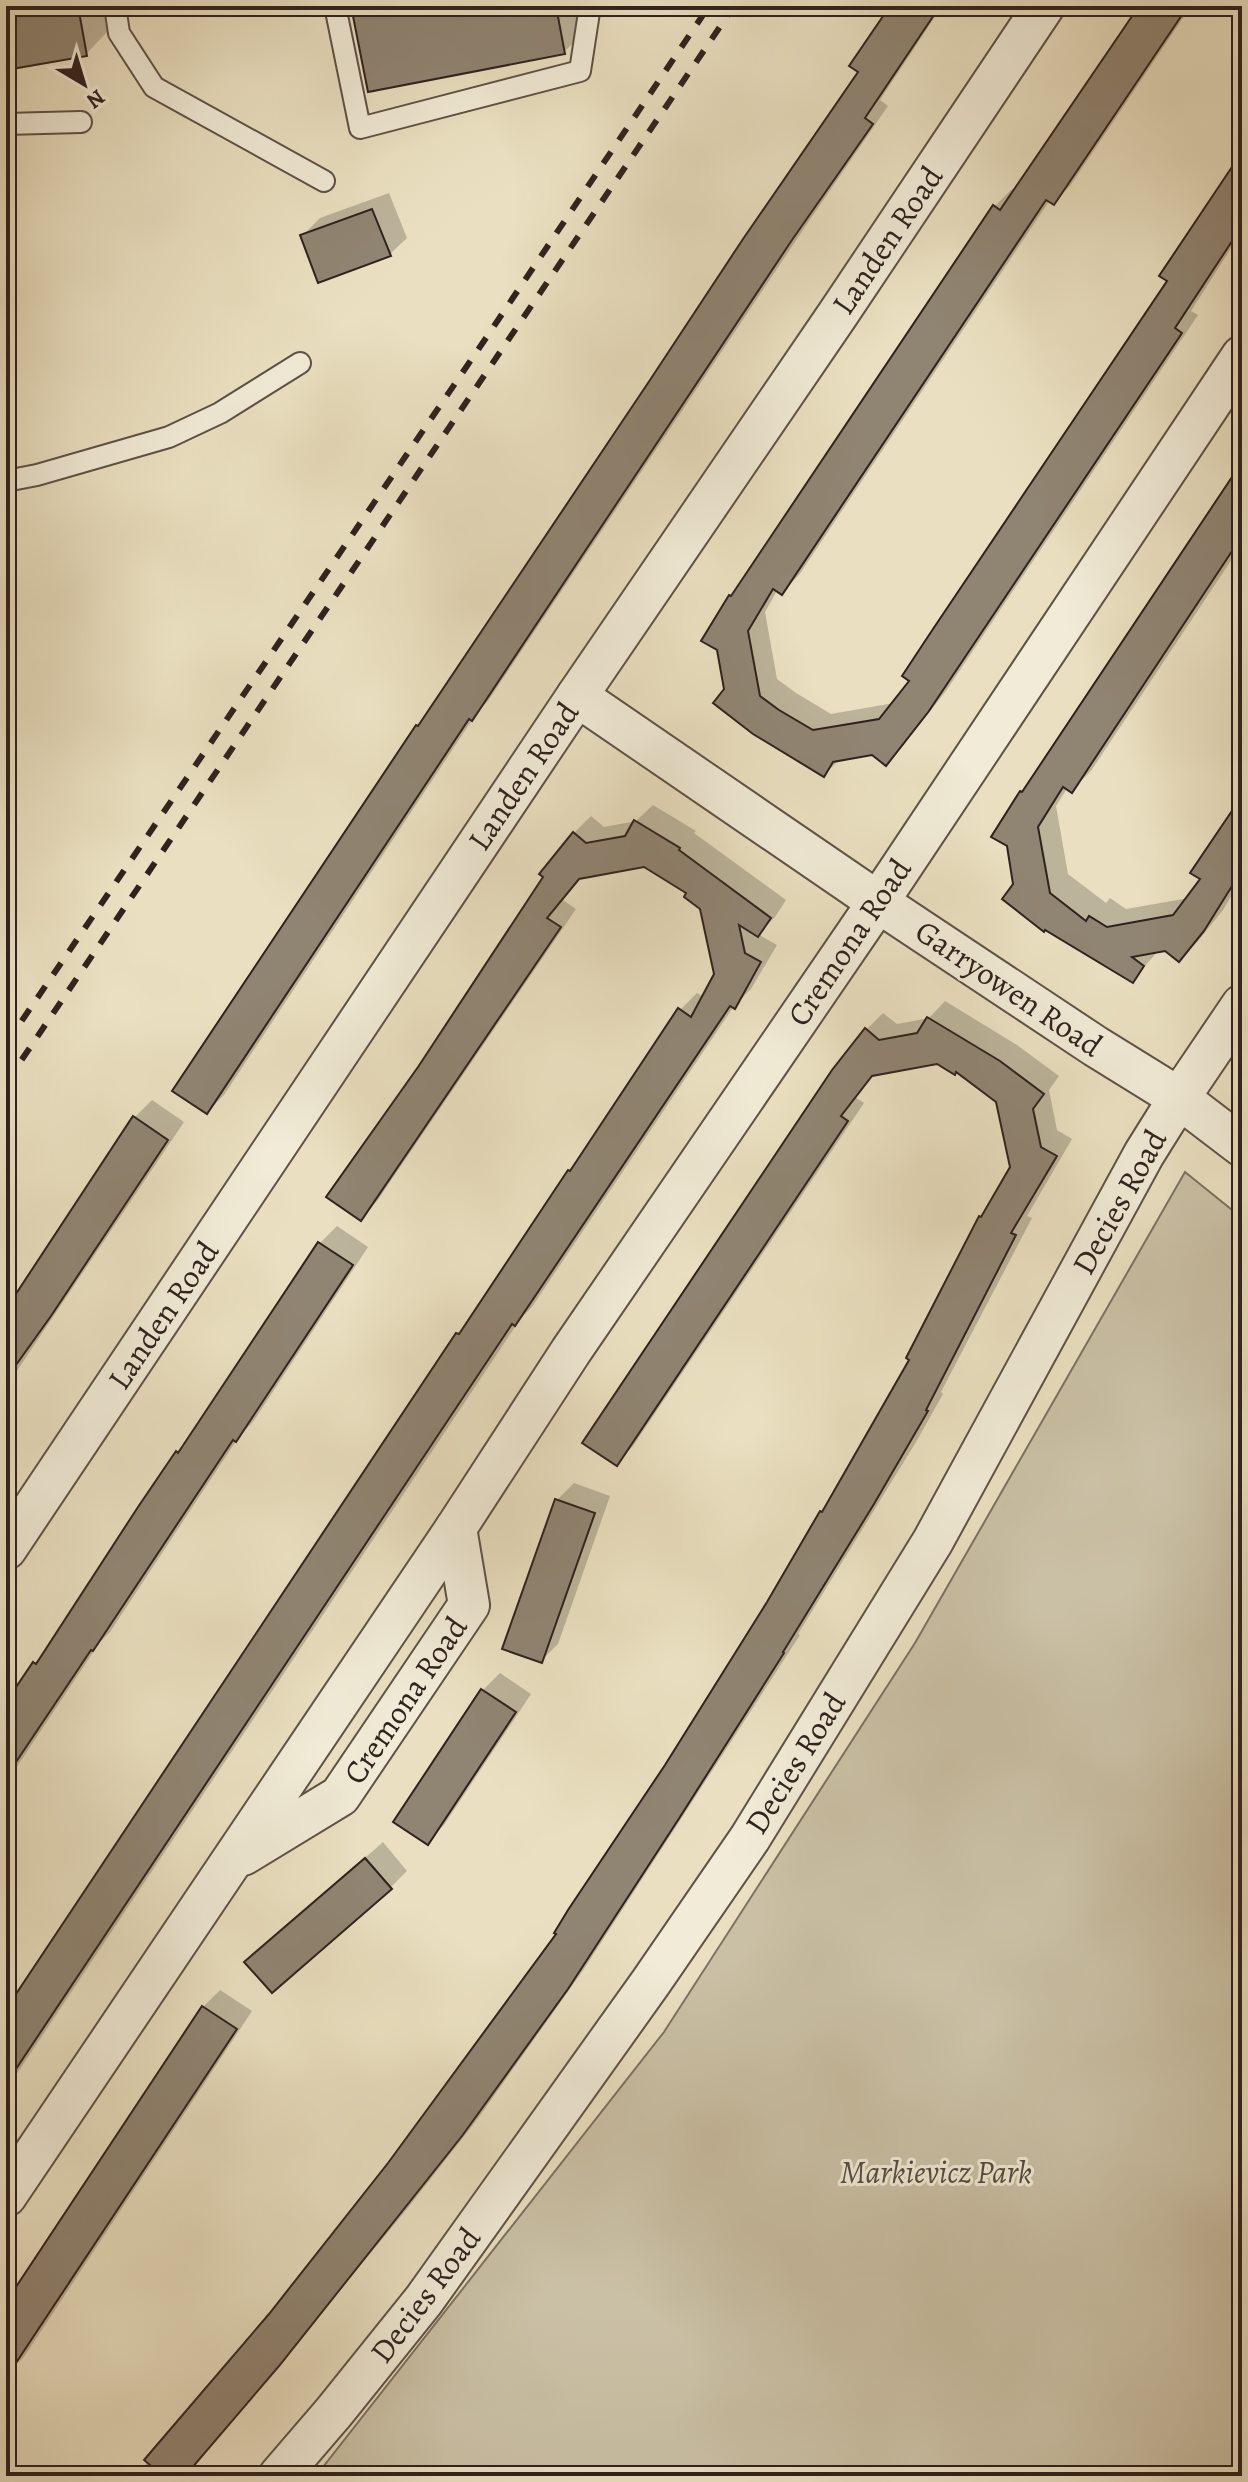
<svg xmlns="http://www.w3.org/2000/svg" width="1248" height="2482" font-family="Alegreya,serif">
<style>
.green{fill:#cac0a5;stroke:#7c7162;stroke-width:2}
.shadow{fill:#0003}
.building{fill:#908573;stroke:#2f221e;stroke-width:2}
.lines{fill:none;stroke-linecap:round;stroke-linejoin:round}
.service-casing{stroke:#5e5247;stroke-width:24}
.minor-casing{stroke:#5e5247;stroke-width:44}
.service{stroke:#f1ebd7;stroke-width:20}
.minor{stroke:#f1ebd7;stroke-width:40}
.rail{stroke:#2f221e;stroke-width:6;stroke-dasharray:14 14;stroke-linecap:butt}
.labels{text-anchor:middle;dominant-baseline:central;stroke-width:6;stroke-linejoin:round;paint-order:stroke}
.street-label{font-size:32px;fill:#2f221e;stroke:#f1ebd7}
.park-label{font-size:32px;font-style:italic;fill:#564a40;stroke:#f1ebd7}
</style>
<rect width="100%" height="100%" fill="#eae0c1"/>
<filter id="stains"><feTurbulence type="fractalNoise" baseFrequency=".0025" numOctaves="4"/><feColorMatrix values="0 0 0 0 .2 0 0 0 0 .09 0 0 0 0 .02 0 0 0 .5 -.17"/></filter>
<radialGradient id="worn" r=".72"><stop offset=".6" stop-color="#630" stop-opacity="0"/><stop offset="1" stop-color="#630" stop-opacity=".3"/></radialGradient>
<!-- green -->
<path class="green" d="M 1185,1172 L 1242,1218 L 1242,2476 L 316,2476 L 664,2032 L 915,1643 Z"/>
<!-- shadow -->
<g class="shadow">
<path d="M 6,6 L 107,6 L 111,28 L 86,54 L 6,54 Z"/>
<path d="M 353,6 L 585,6 L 589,27 L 564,52 Z"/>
<path d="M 892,6 L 942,6 L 880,100 L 888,106 L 809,221 L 488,701 L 478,711 L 224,1095 L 207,1112 L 417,726 L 427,716 L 861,72 Z"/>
<path d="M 1140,6 L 1191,6 L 1070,186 L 1053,203 L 1050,200 L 799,575 L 782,592 L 778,589 L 765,612 L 777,679 L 796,693 L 831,714 L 894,703 L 912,680 L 1170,280 L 1242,154 L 1242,231 L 1191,311 L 1198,315 L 946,691 L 902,747 L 886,763 L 872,753 L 840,759 L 824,775 L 726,689 L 731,596 L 739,588 L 995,206 L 1012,189 L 1015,192 Z"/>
<path d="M 389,193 L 407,238 L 390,254 L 303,235 L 320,218 Z"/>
<path d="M 1242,466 L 1242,544 L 1091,771 L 1072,790 L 1068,787 L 1056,806 L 1068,874 L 1106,903 L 1110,898 L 1126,909 L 1189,898 L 1203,879 L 1242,800 L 1242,878 L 1223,910 L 1198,941 L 1179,960 L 1165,949 L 1159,950 L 1132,981 L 1015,885 L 1021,792 L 1030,784 Z"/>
<path d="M 653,805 L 696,831 L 694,833 L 786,900 L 775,917 L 760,932 L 761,936 L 777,945 L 751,989 L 734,1006 L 532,1307 L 521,1318 L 6,2090 L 6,2012 L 458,1334 L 467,1325 L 569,1171 L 580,1161 L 680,1010 L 697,993 L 704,997 L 716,974 L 702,908 L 689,892 L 645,865 L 582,877 L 563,900 L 576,909 L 377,1201 L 360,1218 L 419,1068 L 574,833 L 591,816 L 604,827 L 636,821 Z"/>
<path d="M 945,1001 L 1017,1045 L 1059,1076 L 1049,1090 L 1057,1130 L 1072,1139 L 1027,1216 L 1032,1218 L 941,1392 L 943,1394 L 916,1442 L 798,1634 L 800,1635 L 584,1969 L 479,2117 L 407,2209 L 193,2468 L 185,2476 L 136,2476 L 270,2315 L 405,2145 L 559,1934 L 768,1603 L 822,1512 L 828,1505 L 912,1359 L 980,1217 L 987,1210 L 1012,1168 L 998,1101 L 957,1070 L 937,1062 L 875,1073 L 856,1098 L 864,1103 L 633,1446 L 616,1463 L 866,1030 L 883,1013 L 897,1024 L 929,1018 Z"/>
<path d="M 152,1100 L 184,1122 L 6,1387 L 6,1313 L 135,1117 Z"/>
<path d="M 337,1226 L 368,1247 L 253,1422 L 240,1435 L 110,1632 L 100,1642 L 6,1783 L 6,1706 L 34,1664 L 47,1651 L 177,1452 L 189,1440 L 320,1243 Z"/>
<path d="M 574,1483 L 610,1496 L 558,1644 L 541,1661 L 557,1500 Z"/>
<path d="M 500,1673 L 531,1694 L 444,1825 L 427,1842 L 483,1690 Z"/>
<path d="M 383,1842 L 407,1871 L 390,1888 L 247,1962 Z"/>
<path d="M 220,1990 L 252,2011 L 24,2357 L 7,2373 L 6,2307 L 203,2007 Z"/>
<path d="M 6,2465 L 20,2476 L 6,2476 Z"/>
</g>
<!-- building -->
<g class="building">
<path d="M 6,6 L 78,6 L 87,56 L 6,70 Z"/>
<path d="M 351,6 L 556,6 L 565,54 L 368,92 Z"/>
<path d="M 890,6 L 940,6 L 865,118 L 873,124 L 792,240 L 472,721 L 469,719 L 207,1114 L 172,1091 L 416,725 L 418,726 L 650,380 L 743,239 L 858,72 L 849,66 Z"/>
<path d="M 1139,6 L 1188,6 L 1054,205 L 1046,200 L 782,595 L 773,589 L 748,631 L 760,696 L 779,710 L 813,730 L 879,719 L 909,681 L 902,676 L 931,632 L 1167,281 L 1159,276 L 1242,152 L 1242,226 L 1175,328 L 1182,333 L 929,711 L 886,766 L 872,755 L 833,762 L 824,777 L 753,734 L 713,703 L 724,689 L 717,650 L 701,641 L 729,595 L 731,596 L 993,205 L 1000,210 Z"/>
<path d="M 372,209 L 391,256 L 318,283 L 300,235 Z"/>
<path d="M 1242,462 L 1242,536 L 1072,793 L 1063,787 L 1038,827 L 1050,893 L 1086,921 L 1089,916 L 1107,927 L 1173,915 L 1200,879 L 1190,873 L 1242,796 L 1242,870 L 1204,931 L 1179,962 L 1165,951 L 1132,957 L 1144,966 L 1133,983 L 1045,930 L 1044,932 L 1002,899 L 1013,884 L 1007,846 L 991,837 L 1020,791 L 1022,792 Z"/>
<path d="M 634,820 L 680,848 L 679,850 L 771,918 L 758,937 L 739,925 L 745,953 L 761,962 L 735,1009 L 730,1006 L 515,1326 L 512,1324 L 6,2084 L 6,2009 L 456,1333 L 459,1334 L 568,1170 L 570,1171 L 678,1008 L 691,1017 L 714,974 L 700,909 L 684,897 L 686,893 L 644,867 L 579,879 L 547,918 L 561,927 L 361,1221 L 326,1197 L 418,1067 L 543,877 L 539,874 L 573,832 L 586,843 L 625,836 Z"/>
<path d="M 927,1017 L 1000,1061 L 1044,1094 L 1033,1109 L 1041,1147 L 1057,1156 L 1011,1233 L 1016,1235 L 926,1410 L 928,1411 L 874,1504 L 783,1652 L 784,1653 L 680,1817 L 568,1989 L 462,2136 L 279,2366 L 185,2476 L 163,2476 L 144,2460 L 269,2314 L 388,2163 L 556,1934 L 554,1933 L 568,1910 L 665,1765 L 767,1602 L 820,1511 L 822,1512 L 909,1360 L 906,1358 L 979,1216 L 981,1217 L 1010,1167 L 996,1102 L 956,1072 L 955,1075 L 937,1064 L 872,1076 L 841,1116 L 848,1121 L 617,1466 L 582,1443 L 832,1070 L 865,1028 L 879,1040 L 917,1033 Z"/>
<path d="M 133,1116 L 168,1140 L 51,1316 L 6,1379 L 6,1309 Z"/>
<path d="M 318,1242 L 353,1265 L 236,1442 L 233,1440 L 93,1651 L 91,1650 L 6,1777 L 6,1702 L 33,1662 L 36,1664 L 138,1507 L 176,1451 L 178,1453 Z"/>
<path d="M 555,1499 L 595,1513 L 542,1663 L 502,1649 Z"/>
<path d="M 481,1689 L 516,1712 L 428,1845 L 393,1822 Z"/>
<path d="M 365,1858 L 392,1889 L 272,1993 L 244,1962 Z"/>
<path d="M 202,2006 L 237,2029 L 6,2378 L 6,2302 Z"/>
</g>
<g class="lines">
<defs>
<g id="service">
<path d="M 115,6 L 119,33 L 154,87 L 324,181"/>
<path d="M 335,6 L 360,128 L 580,71 L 590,6"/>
<path d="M 6,124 L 81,122"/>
<path d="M 6,481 L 37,475 L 169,437 L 220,413 L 300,363"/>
</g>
<g id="minor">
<path d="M 577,696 L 878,902 L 1095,1046 L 1179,1098 L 1242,1146"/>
<path d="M 6,1549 L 577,696 L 838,314 L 1044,6"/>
<path d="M 243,1855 L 340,1796 L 469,1605 L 456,1528"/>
<path d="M 6,2196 L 456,1528 L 571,1351 L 878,902 L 1242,356"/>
<path d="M 279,2476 L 334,2412 L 424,2300 L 651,1982 L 750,1838 L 933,1541 L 1144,1154 L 1179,1098 L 1242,1005"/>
</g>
</defs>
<!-- service casing -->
<use href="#service" class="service-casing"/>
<!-- minor casing -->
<use href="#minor" class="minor-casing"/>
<!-- service -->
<use href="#service" class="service"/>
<!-- minor -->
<use href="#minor" class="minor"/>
<!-- rail -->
<g class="rail">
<path d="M 6,1044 L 486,338 L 709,6"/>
<path d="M 6,1083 L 734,6"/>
</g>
</g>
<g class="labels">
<!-- street labels -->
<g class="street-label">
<text transform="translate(887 240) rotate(-56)">Landen Road</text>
<text transform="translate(523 776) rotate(-56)">Landen Road</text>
<text transform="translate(849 942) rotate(-56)">Cremona Road</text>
<text transform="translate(1009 988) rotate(34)">Garryowen Road</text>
<text transform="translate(1119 1202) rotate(-61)">Decies Road</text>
<text transform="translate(163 1315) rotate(-56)">Landen Road</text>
<text transform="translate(405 1700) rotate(-56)">Cremona Road</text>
<text transform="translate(795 1763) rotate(-58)">Decies Road</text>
<text transform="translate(425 2295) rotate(-53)">Decies Road</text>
</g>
<!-- park labels -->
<g class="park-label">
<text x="936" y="2172">Markievicz Park</text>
</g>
</g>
<!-- margin -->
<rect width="1248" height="2482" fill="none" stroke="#eae0c1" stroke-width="32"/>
<rect x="8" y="8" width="1232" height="2466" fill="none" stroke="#2f221e" stroke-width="4"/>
<rect x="16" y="16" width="1216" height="2450" fill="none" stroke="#2f221e" stroke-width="2"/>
<!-- north arrow -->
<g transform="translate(84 84) rotate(142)" stroke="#f1ebd7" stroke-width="6" paint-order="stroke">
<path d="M0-6L14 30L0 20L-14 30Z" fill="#2f221e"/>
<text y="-12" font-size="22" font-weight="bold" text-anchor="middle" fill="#2f221e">N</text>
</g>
<rect width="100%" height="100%" filter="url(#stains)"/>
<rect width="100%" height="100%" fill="url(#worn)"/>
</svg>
